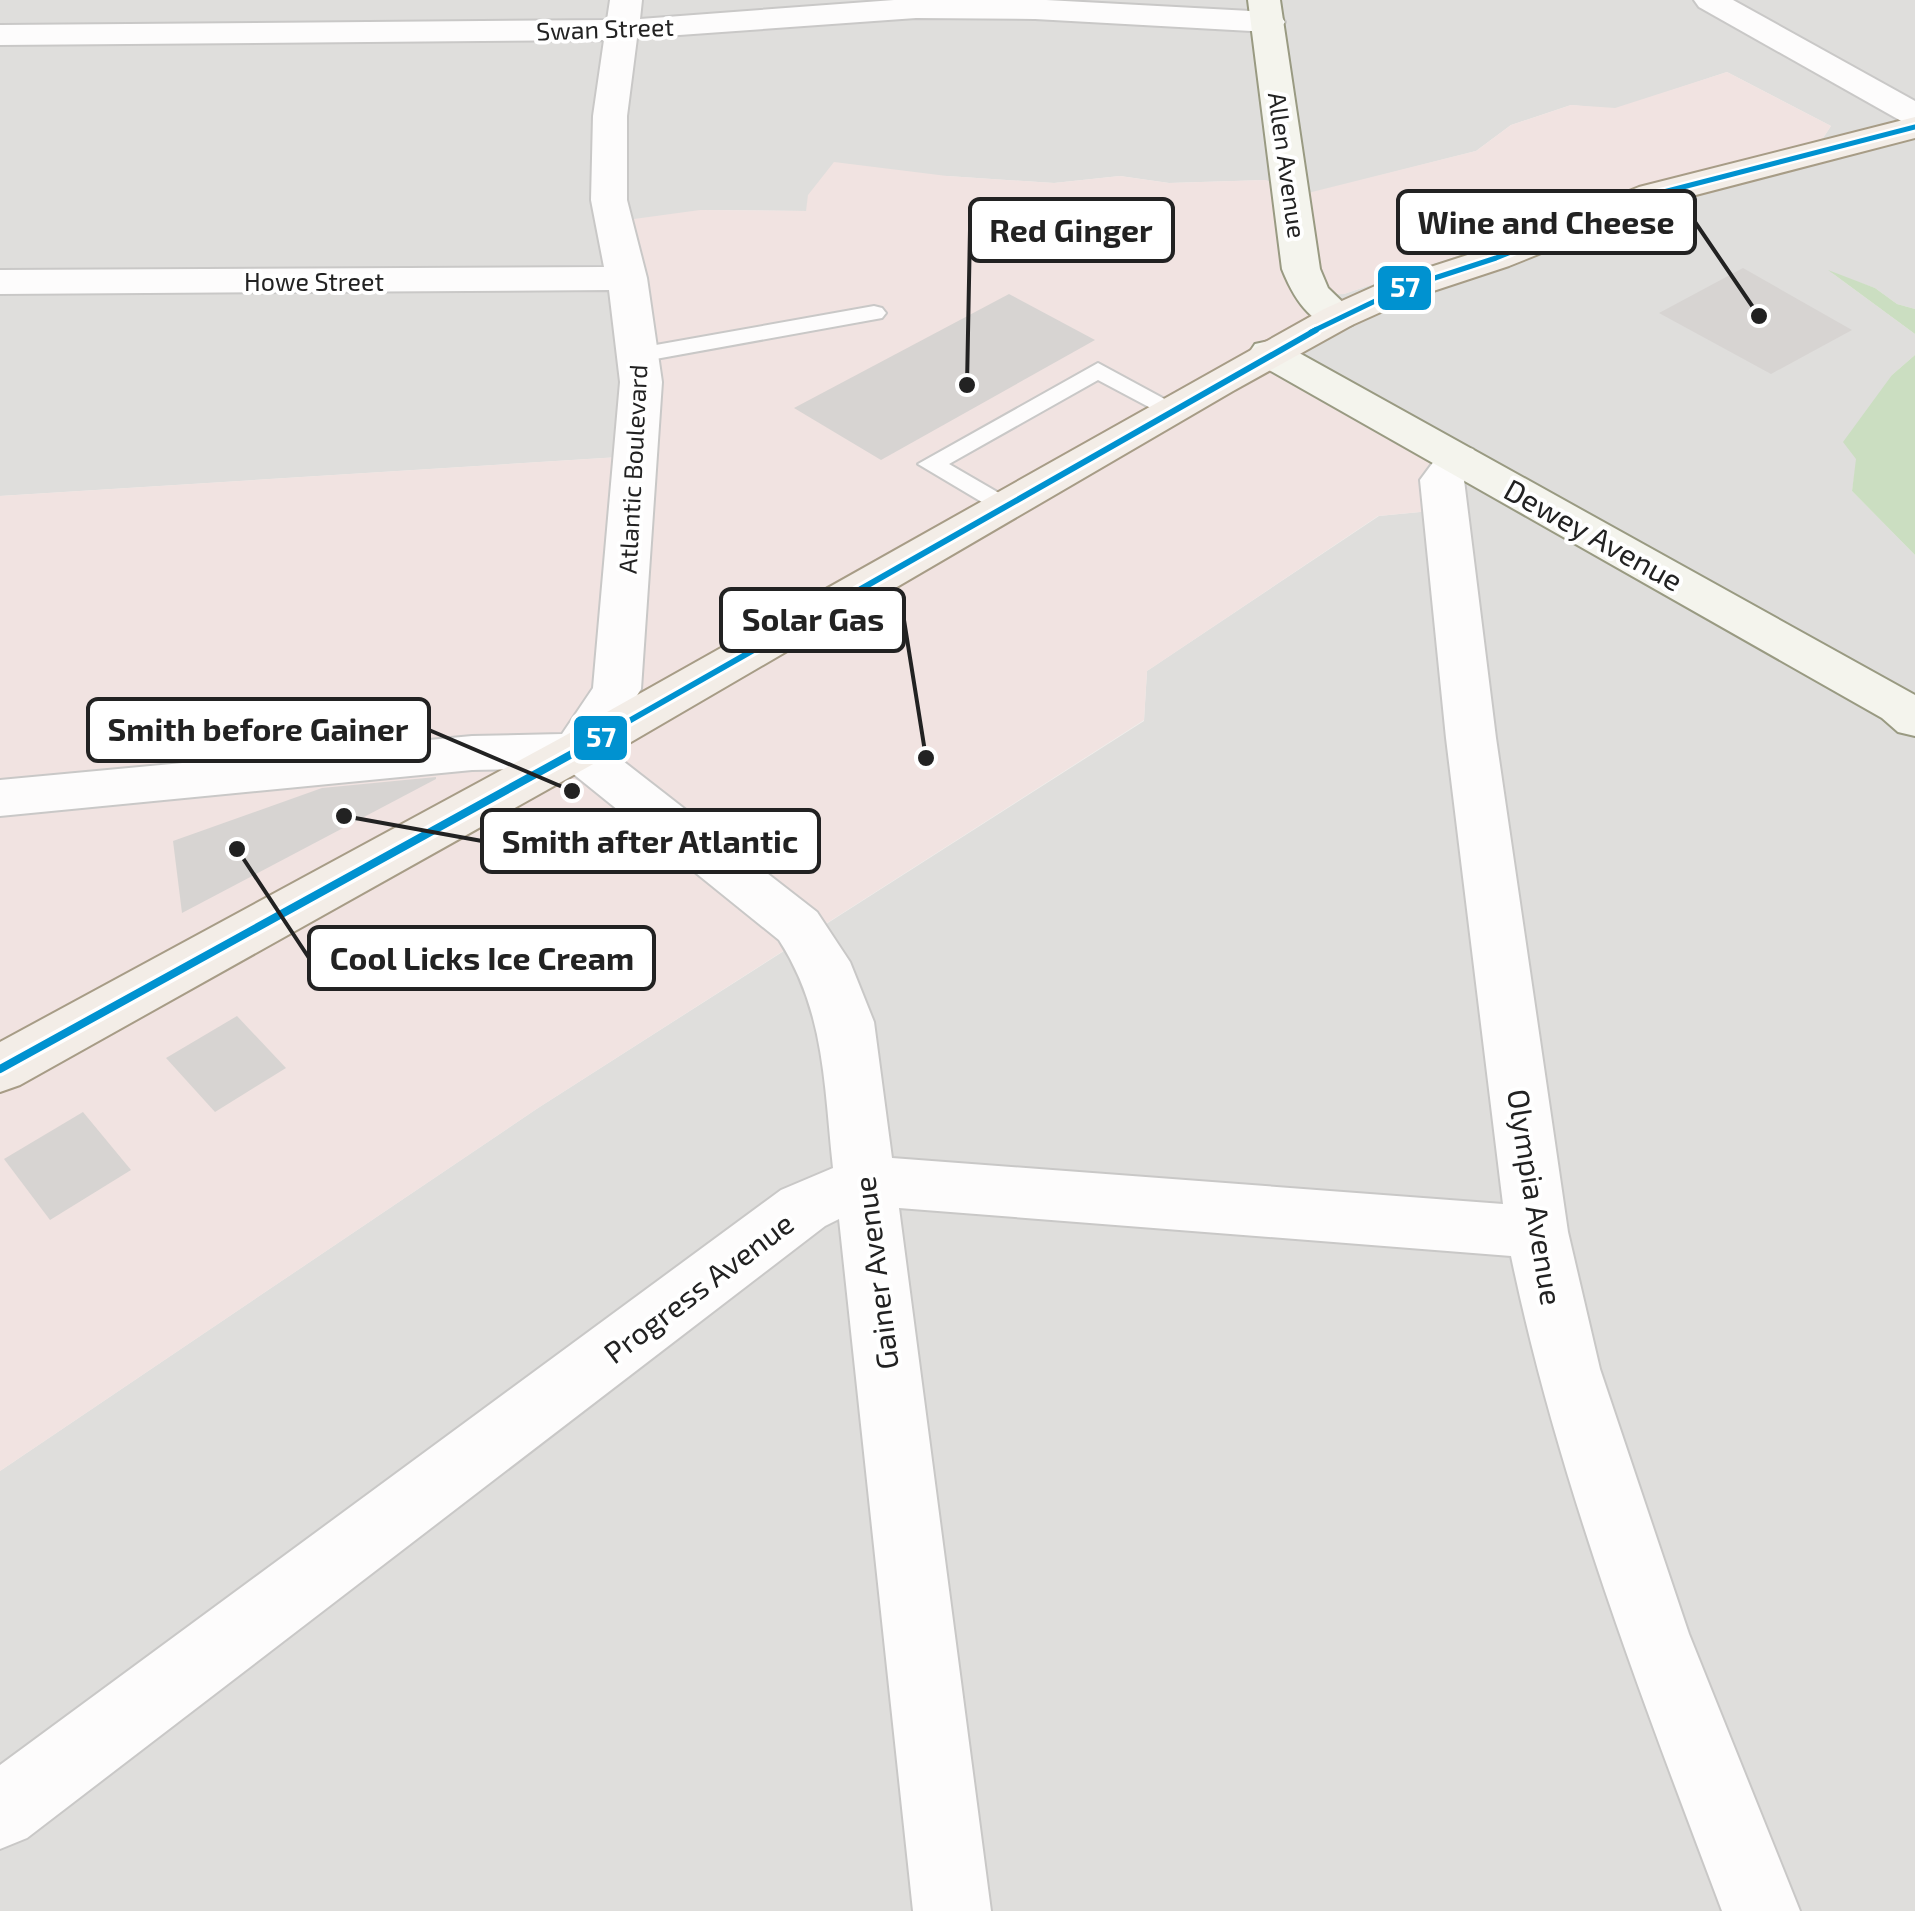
<svg xmlns="http://www.w3.org/2000/svg" width="1915" height="1911" font-family="'Exo 2',sans-serif">
<style>
.residential{fill:#dfdedc}
.commercial{fill:#f1e3e1}
.forest{fill:#cbdec1}
.building{fill:#d7d4d2}
.lines{fill:none;stroke-linecap:round;stroke-linejoin:round}
.lane-casing{stroke:#c9c8c7;stroke-width:4}
.street-casing{stroke:#c9c8c7;stroke-width:4}
.secondary-casing{stroke:#999a82;stroke-width:4}
.primary-casing{stroke:#a79c86;stroke-width:4}
.lane{fill:#fdfcfc;fill-rule:evenodd}
.street{fill:#fdfcfc;fill-rule:evenodd}
.secondary{fill:#f4f4ed;fill-rule:evenodd}
.primary{fill:#f3ede7;fill-rule:evenodd}
.bus-1-far2-casing{stroke:#fff;stroke-width:10}
.bus-1-far1-casing{stroke:#fff;stroke-width:12}
.bus-1-casing{stroke:#fff;stroke-width:15}
.bus-1-far2{stroke:#0092d0;stroke-width:5}
.bus-1-far1{stroke:#0092d0;stroke-width:6}
.bus-1{stroke:#0092d0;stroke-width:8}
.labels{text-anchor:middle;dominant-baseline:central;stroke-width:8;stroke-linejoin:round;paint-order:stroke}
.far-street-label{font-size:25px;fill:#222;stroke:#fff}
.street-label{font-size:30px;fill:#222;stroke:#fff}
.leader{fill:none;stroke:#222;stroke-width:4}
.callout-dot{fill:#222;stroke:#fff;stroke-width:4}
.callout{fill:#fff;stroke:#222;stroke-width:4}
.callout-label{font-size:32px;text-anchor:middle;font-weight:bold;fill:#222}
.line-badge{stroke:#fff;stroke-width:4}
.badge-label{font-size:28px;text-anchor:middle;font-weight:bold;fill:#fff}
</style>
<rect width="100%" height="100%" fill="#f0eeeb"/>
<!-- residential -->
<path class="residential" d="M 0,0 L 1915,0 L 1915,309 L 1897,304 L 1875,288 L 1832,273 L 1915,334 L 1915,355 L 1892,375 L 1857,459 L 1852,491 L 1915,555 L 1915,1911 L 0,1911 L 0,1471 L 538,1108 L 1144,721 L 1147,671 L 1379,516 L 1441,510 L 1272,355 L 1307,295 L 1344,294 L 1679,181 L 1823,138 L 1831,126 L 1727,72 L 1615,109 L 1571,105 L 1511,125 L 1476,151 L 1279,201 L 1266,180 L 1169,183 L 1120,176 L 1054,183 L 947,176 L 807,211 L 700,210 L 636,456 L 0,496 Z"/>
<!-- commercial -->
<path class="commercial" d="M 1727,72 L 1831,126 L 1823,138 L 1679,181 L 1344,294 L 1308,295 L 1316,317 L 1268,344 L 1442,451 L 1441,510 L 1378,516 L 1147,671 L 1144,720 L 538,1108 L 0,1471 L 0,496 L 636,456 L 612,222 L 700,210 L 806,211 L 808,195 L 834,162 L 947,176 L 1054,183 L 1120,176 L 1169,183 L 1266,180 L 1276,184 L 1280,200 L 1476,151 L 1511,125 L 1571,105 L 1615,108 Z"/>
<!-- forest -->
<g class="forest">
<path d="M 1828,270 L 1875,288 L 1897,304 L 1915,309 L 1915,334 Z"/>
<path d="M 1915,355 L 1915,555 L 1852,491 L 1856,459 L 1843,442 L 1892,375 Z"/>
</g>
<!-- building -->
<g class="building">
<path d="M 1743,268 L 1852,330 L 1771,374 L 1659,313 Z"/>
<path d="M 1009,294 L 1095,340 L 881,460 L 794,408 Z"/>
<path d="M 436,777 L 436,779 L 182,913 L 173,841 L 322,788 Z"/>
<path d="M 237,1016 L 286,1068 L 215,1112 L 166,1058 Z"/>
<path d="M 83,1112 L 131,1170 L 50,1220 L 4,1159 Z"/>
</g>
<g class="lines">
<defs>
<g id="lane">
<path d="M 874,306 L 882,308 L 886,313 L 882,318 L 639,362 L 627,355 L 639,348 Z"/>
<path d="M 1098,363 L 1183,409 L 1180,414 L 1162,414 L 1098,380 L 949,464 L 1011,500 L 1015,506 L 1002,514 L 918,464 Z"/>
</g>
<g id="street">
<path d="M 610,0 L 642,0 L 640,19 L 894,0 L 1046,0 L 1269,12 L 1280,15 L 1285,22 L 1280,29 L 1269,32 L 1035,19 L 916,18 L 637,38 L 627,116 L 627,200 L 647,278 L 662,382 L 641,689 L 605,747 L 817,912 L 850,962 L 874,1022 L 892,1158 L 1503,1204 L 1446,738 L 1420,480 L 1443,449 L 1458,445 L 1473,449 L 1479,458 L 1464,480 L 1496,738 L 1568,1232 L 1600,1369 L 1689,1634 L 1800,1911 L 1722,1911 C 1641,1696 1558,1481 1511,1256 L 899,1208 L 991,1911 L 913,1911 L 839,1219 L 825,1226 L 27,1838 L 0,1849 L 0,1765 L 781,1190 L 833,1168 C 824,1085 825,1011 779,940 L 566,768 L 472,770 L 0,816 L 0,780 L 472,736 L 562,734 L 593,688 L 620,382 L 609,290 L 0,294 L 0,270 L 604,267 L 591,200 L 593,116 L 604,40 L 0,45 L 0,25 L 607,20 Z"/>
<path d="M 1694,0 L 1733,0 L 1915,101 L 1915,125 L 1903,122 L 1699,7 Z"/>
</g>
<g id="secondary">
<path d="M 1248,0 L 1280,0 L 1320,269 L 1328,288 L 1358,317 L 1352,325 C 1315,335 1294,299 1282,269 Z"/>
<path d="M 1269,341 L 1283,344 L 1915,695 L 1915,736 L 1898,732 L 1882,718 L 1255,362 L 1249,353 L 1255,344 Z"/>
</g>
<path id="primary" d="M 1915,117 L 1915,138 L 1665,203 L 1509,266 L 1412,298 L 1352,325 L 1233,391 L 595,763 L 20,1085 L 0,1092 L 0,1042 L 559,739 L 1324,309 L 1384,282 L 1483,250 L 1639,187 Z"/>
</defs>
<!-- lane casing -->
<use href="#lane" class="lane-casing"/>
<!-- street casing -->
<use href="#street" class="street-casing"/>
<!-- secondary casing -->
<use href="#secondary" class="secondary-casing"/>
<!-- primary casing -->
<use href="#primary" class="primary-casing"/>
<!-- lane -->
<use href="#lane" class="lane"/>
<!-- street -->
<use href="#street" class="street"/>
<!-- secondary -->
<use href="#secondary" class="secondary"/>
<!-- primary -->
<use href="#primary" class="primary"/>
<defs>
<path id="bus-1-far2" d="M 1311,332 L 1398,290 L 1496,258 L 1652,195 L 1915,127"/>
<path id="bus-1-far1" d="M 585,746 L 1316,330"/>
<path id="bus-1" d="M 0,1069 L 590,744"/>
</defs>
<!-- bus-1-far2 casing -->
<use href="#bus-1-far2" class="bus-1-far2-casing"/>
<!-- bus-1-far1 casing -->
<use href="#bus-1-far1" class="bus-1-far1-casing"/>
<!-- bus-1 casing -->
<use href="#bus-1" class="bus-1-casing"/>
<!-- bus-1-far2 -->
<use href="#bus-1-far2" class="bus-1-far2"/>
<!-- bus-1-far1 -->
<use href="#bus-1-far1" class="bus-1-far1"/>
<!-- bus-1 -->
<use href="#bus-1" class="bus-1"/>
</g>
<g class="labels">
<!-- far-street labels -->
<g class="far-street-label">
<text transform="translate(605 28) rotate(-2)">Swan Street</text>
<text transform="translate(1288 165) rotate(82)">Allen Avenue</text>
<text x="314" y="281">Howe Street</text>
<text transform="translate(632 469) rotate(-87)">Atlantic Boulevard</text>
</g>
<!-- street labels -->
<g class="street-label">
<text transform="translate(1594 534) rotate(29)">Dewey Avenue</text>
<text transform="translate(1536 1197) rotate(81)">Olympia Avenue</text>
<text transform="translate(875 1273) rotate(-97)">Gainer Avenue</text>
<text transform="translate(698 1287) rotate(-37)">Progress Avenue</text>
</g>
</g>
<!-- callouts -->
<path class="leader" d="M1759 316L1695 222M967 385L970 230M926 758L904 620M572 791L429 730M344 816L482 841M237 849L309 958"/>
<g class="callout-dot">
<circle cx="1759" cy="316" r="10"/>
<circle cx="967" cy="385" r="10"/>
<circle cx="926" cy="758" r="10"/>
<circle cx="572" cy="791" r="10"/>
<circle cx="344" cy="816" r="10"/>
<circle cx="237" cy="849" r="10"/>
</g>
<g class="callout">
<rect x="1398" y="191" width="297" height="62" rx="10"/>
<rect x="970" y="199" width="203" height="62" rx="10"/>
<rect x="721" y="589" width="183" height="62" rx="10"/>
<rect x="88" y="699" width="341" height="62" rx="10"/>
<rect x="482" y="810" width="337" height="62" rx="10"/>
<rect x="309" y="927" width="345" height="62" rx="10"/>
</g>
<g class="callout-label">
<text x="1546" y="234">Wine and Cheese</text>
<text x="1071" y="242">Red Ginger</text>
<text x="813" y="631">Solar Gas</text>
<text x="258" y="741">Smith before Gainer</text>
<text x="650" y="853">Smith after Atlantic</text>
<text x="482" y="970">Cool Licks Ice Cream</text>
</g>
<g class="line-badge">
<rect x="1376" y="264" width="57" height="48" rx="10" fill="#0092d0"/>
<rect x="572" y="714" width="57" height="48" rx="10" fill="#0092d0"/>
</g>
<g class="badge-label">
<text x="1405" y="297">57</text>
<text x="601" y="747">57</text>
</g>
</svg>
